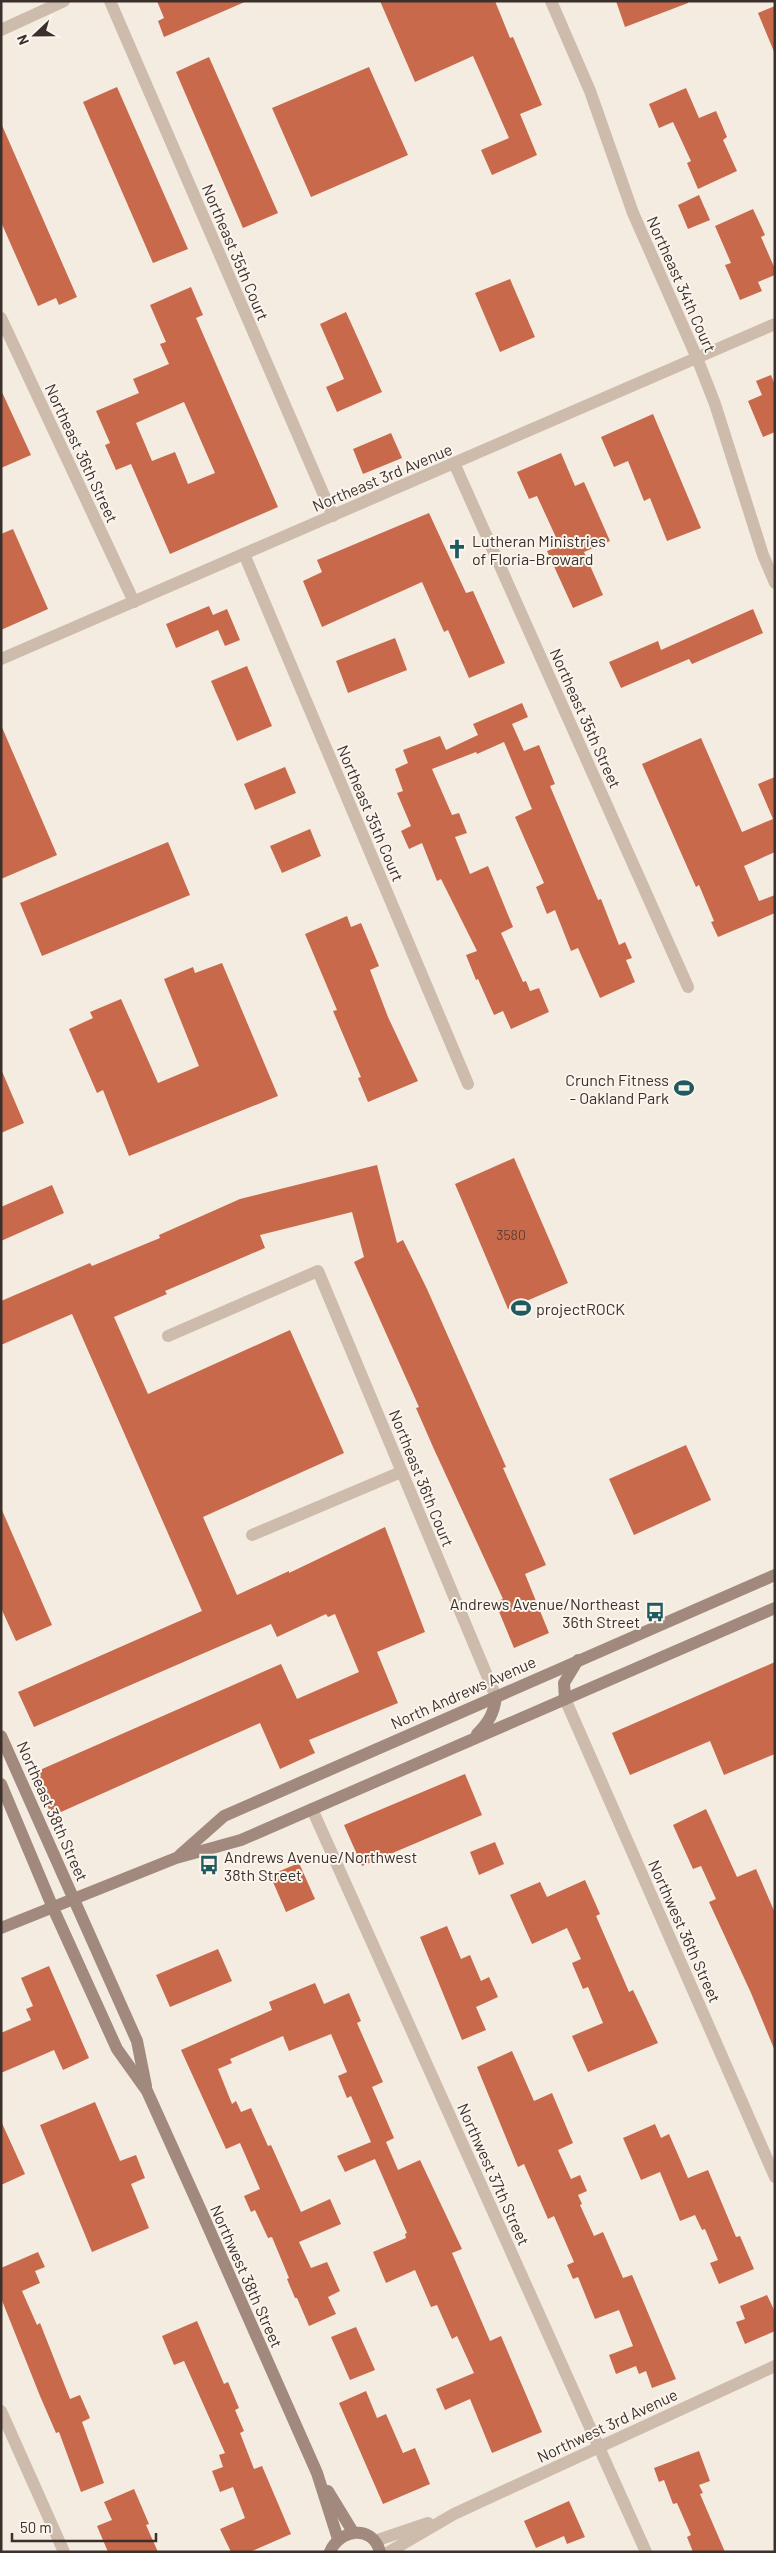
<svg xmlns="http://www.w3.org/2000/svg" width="776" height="2553" font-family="Barlow,sans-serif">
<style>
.building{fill:#c8694b;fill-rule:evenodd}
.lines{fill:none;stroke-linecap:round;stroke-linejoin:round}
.street{stroke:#cdbbac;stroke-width:12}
.secondary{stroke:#a18a7d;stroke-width:12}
.labels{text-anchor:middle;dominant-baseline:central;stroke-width:4;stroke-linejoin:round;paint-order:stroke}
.number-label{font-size:14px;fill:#5e3e33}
.street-label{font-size:16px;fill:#3b302b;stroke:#fbf5ee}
.poi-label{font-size:16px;fill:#3b302b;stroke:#fbf5ee;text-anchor:start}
</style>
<rect width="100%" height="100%" fill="#f4ebe1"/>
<!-- building -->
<g class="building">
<path d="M 157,1 L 247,1 L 164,37 L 158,21 L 164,18 Z"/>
<path d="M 380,1 L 495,1 L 510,38 L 513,37 L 542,105 L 520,114 L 537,155 L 492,175 L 481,150 L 509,138 L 473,56 L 415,82 Z"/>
<path d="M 616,1 L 688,1 L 688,3 L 625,27 Z"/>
<path d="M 775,6 L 775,54 L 758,13 Z"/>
<path d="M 209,57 L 278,213 L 243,228 L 176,72 Z"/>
<path d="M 369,67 L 408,155 L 311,197 L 272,108 Z"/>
<path d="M 117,87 L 188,249 L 153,263 L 83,102 Z"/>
<path d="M 686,88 L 699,118 L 716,111 L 727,137 L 723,140 L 737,171 L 698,189 L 687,163 L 691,161 L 673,122 L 659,128 L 649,104 Z"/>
<path d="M 1,123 L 77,297 L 59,305 L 56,298 L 38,306 L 1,222 Z"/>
<path d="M 699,195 L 710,220 L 688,229 L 678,205 Z"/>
<path d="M 753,209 L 765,235 L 761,237 L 775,269 L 775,275 L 758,282 L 762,291 L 740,300 L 725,265 L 731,263 L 715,226 Z"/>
<path d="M 510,279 L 535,337 L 500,352 L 475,293 Z"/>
<path d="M 191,287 L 203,315 L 196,318 L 278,507 L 170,554 L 131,464 L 116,470 L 105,445 L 110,443 L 96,411 L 139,393 L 133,379 L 169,364 L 160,344 L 166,342 L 150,305 ZM 184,402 L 215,473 L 188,484 L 175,452 L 152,461 L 136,423 Z"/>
<path d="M 346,312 L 382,392 L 337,412 L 326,387 L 344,379 L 320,324 Z"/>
<path d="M 771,375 L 775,385 L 775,432 L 763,437 L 748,401 L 762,395 L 756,381 Z"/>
<path d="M 1,390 L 31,455 L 1,468 Z"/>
<path d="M 653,414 L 701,528 L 667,541 L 650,498 L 644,501 L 628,461 L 614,467 L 601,437 Z"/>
<path d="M 391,433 L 402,458 L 363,474 L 353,449 Z"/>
<path d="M 561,453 L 575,486 L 584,482 L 610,541 L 584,552 L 603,595 L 573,608 L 547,551 L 560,546 L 537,496 L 529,499 L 517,472 Z"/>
<path d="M 429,513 L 466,593 L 473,591 L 505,663 L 469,678 L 448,630 L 444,632 L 422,582 L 322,627 L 303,581 L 322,572 L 317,560 Z"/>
<path d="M 13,529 L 48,609 L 1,630 L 1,534 Z"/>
<path d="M 209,606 L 213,615 L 227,609 L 240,640 L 225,646 L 218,630 L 176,648 L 166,624 Z"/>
<path d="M 753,609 L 763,633 L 692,664 L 689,659 L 621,688 L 609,662 L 658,641 L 661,650 Z"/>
<path d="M 395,638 L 407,670 L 348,693 L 336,661 Z"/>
<path d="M 247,666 L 272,726 L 237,741 L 211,681 Z"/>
<path d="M 522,703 L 528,717 L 512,724 L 524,751 L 539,745 L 555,784 L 550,786 L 598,900 L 601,899 L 619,945 L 625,942 L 632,958 L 626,960 L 635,982 L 600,998 L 578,948 L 571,951 L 555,910 L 547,914 L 536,887 L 544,883 L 515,817 L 532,809 L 504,742 L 477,754 L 476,752 L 432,769 L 452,815 L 459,813 L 467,833 L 455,837 L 470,874 L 488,866 L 513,927 L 501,933 L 523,982 L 526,981 L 530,991 L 539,988 L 549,1012 L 511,1029 L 503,1011 L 494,1015 L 478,979 L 476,980 L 466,955 L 477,951 L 441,879 L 437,881 L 422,843 L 409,849 L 401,831 L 411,826 L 397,793 L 403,791 L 395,769 L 408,763 L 403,750 L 440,736 L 446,750 L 478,735 L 473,724 Z"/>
<path d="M 1,725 L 57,855 L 1,879 Z"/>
<path d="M 701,738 L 742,832 L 773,819 L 758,784 L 775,777 L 775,852 L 744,866 L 759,901 L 775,895 L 775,913 L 718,937 L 711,922 L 714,921 L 699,885 L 696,887 L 642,764 Z"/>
<path d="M 285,767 L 296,793 L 255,810 L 244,784 Z"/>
<path d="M 310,829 L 321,856 L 282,873 L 270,846 Z"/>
<path d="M 168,842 L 190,895 L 42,956 L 20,903 Z"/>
<path d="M 347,916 L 351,927 L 361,923 L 379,966 L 370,970 L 388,1017 L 418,1081 L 368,1102 L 358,1078 L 361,1077 L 333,1011 L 337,1010 L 305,934 Z"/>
<path d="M 222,963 L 278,1096 L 129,1156 L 103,1090 L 97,1093 L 69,1029 L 93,1018 L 90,1012 L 121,999 L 158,1083 L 199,1066 L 164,979 L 193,967 L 195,973 Z"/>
<path d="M 1,1069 L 24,1123 L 1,1133 Z"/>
<path d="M 514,1158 L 568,1283 L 508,1309 L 455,1184 Z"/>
<path d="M 377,1165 L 397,1243 L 403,1240 L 427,1289 L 506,1467 L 503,1468 L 546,1565 L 525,1574 L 549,1633 L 514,1648 L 495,1602 L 503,1599 L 433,1447 L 416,1408 L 419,1407 L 354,1262 L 364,1257 L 352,1212 L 260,1235 L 265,1248 L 165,1291 L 167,1294 L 114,1317 L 148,1394 L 290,1330 L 344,1453 L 203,1517 L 237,1595 L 289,1571 L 289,1573 L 385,1527 L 425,1632 L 377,1652 L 398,1703 L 309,1740 L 315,1753 L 280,1769 L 260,1723 L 52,1816 L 33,1773 L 281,1664 L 297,1699 L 359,1672 L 335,1614 L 328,1617 L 326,1614 L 277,1637 L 271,1624 L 34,1727 L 18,1692 L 202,1611 L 72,1314 L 1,1345 L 1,1301 L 90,1263 L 92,1266 L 160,1238 L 159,1235 L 240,1199 Z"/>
<path d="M 52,1185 L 64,1213 L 1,1241 L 1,1207 Z"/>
<path d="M 686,1445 L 711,1500 L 634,1535 L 609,1479 Z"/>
<path d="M 1,1508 L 52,1625 L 16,1641 L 1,1608 Z"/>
<path d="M 775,1662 L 775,1754 L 724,1775 L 710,1741 L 630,1775 L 612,1733 Z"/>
<path d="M 465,1774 L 482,1815 L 362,1866 L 344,1825 Z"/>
<path d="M 706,1809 L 737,1877 L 756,1869 L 775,1913 L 775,2051 L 751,1993 L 709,1902 L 716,1899 L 701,1866 L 693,1869 L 673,1825 Z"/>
<path d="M 495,1842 L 504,1864 L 479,1875 L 470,1852 Z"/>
<path d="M 299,1863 L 315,1899 L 286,1912 L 270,1875 Z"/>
<path d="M 585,1880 L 600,1914 L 596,1916 L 629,1992 L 633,1990 L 658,2043 L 588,2072 L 572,2036 L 603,2023 L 588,1987 L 583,1989 L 572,1963 L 581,1959 L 567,1928 L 532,1944 L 510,1895 L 540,1882 L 547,1897 Z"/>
<path d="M 447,1926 L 461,1959 L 470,1955 L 481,1981 L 489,1977 L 498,1997 L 476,2007 L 486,2030 L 462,2040 L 420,1937 Z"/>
<path d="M 218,1949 L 232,1981 L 170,2007 L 156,1975 Z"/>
<path d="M 49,1966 L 89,2058 L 63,2070 L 54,2050 L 1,2073 L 1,2033 L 31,2020 L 26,2009 L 33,2006 L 21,1978 Z"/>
<path d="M 315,1983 L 324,2004 L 349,1993 L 361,2021 L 357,2023 L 383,2082 L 372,2087 L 394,2138 L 386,2142 L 398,2170 L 420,2160 L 462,2249 L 452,2253 L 490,2341 L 501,2336 L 542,2432 L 492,2453 L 470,2399 L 445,2410 L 436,2389 L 474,2373 L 457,2336 L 452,2339 L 437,2305 L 431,2307 L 415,2270 L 386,2283 L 373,2252 L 406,2238 L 405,2234 L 407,2233 L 375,2159 L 345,2172 L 337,2156 L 371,2142 L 351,2096 L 347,2098 L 338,2076 L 347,2072 L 331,2034 L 289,2051 L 283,2036 L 230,2059 L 232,2063 L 218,2069 L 232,2104 L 236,2101 L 241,2112 L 251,2108 L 268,2146 L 271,2145 L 301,2212 L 330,2199 L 341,2224 L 299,2242 L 311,2268 L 327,2262 L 340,2291 L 328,2297 L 336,2314 L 309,2326 L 297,2298 L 295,2298 L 287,2279 L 289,2278 L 272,2237 L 268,2238 L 255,2210 L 251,2212 L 244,2196 L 260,2189 L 240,2143 L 226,2149 L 181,2050 L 272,2010 L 269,2002 Z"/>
<path d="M 512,2051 L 534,2101 L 552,2093 L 573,2143 L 558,2150 L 571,2179 L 580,2175 L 587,2191 L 578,2195 L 582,2204 L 580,2205 L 594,2236 L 603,2232 L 623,2278 L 632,2275 L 676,2379 L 652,2388 L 646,2371 L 639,2374 L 636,2366 L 616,2374 L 609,2355 L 633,2346 L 619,2310 L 595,2319 L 578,2277 L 573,2279 L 567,2265 L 574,2262 L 554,2216 L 548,2219 L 524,2164 L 518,2167 L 477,2067 Z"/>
<path d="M 95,2102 L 120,2161 L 136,2155 L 145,2178 L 131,2184 L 149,2228 L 92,2252 L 40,2125 Z"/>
<path d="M 1,2121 L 25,2174 L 1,2185 Z"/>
<path d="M 655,2124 L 661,2138 L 669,2134 L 688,2178 L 708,2170 L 736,2237 L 740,2236 L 754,2269 L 719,2284 L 710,2263 L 718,2260 L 705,2229 L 702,2230 L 695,2215 L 680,2221 L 660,2172 L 641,2180 L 623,2138 Z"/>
<path d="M 38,2252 L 45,2267 L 35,2271 L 40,2283 L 22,2291 L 37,2325 L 40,2323 L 70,2399 L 80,2395 L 90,2418 L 82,2422 L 104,2483 L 81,2492 L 59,2432 L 56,2433 L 40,2396 L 1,2298 L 1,2268 Z"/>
<path d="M 767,2295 L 775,2312 L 775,2331 L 745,2344 L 736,2322 L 745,2319 L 740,2306 Z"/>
<path d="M 197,2321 L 224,2384 L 228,2382 L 239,2408 L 235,2410 L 244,2431 L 240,2433 L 254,2469 L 262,2466 L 291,2534 L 250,2552 L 231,2552 L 220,2529 L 245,2518 L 233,2487 L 220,2492 L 212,2471 L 223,2467 L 219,2455 L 225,2453 L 184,2361 L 174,2365 L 162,2336 Z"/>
<path d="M 356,2327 L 375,2370 L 350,2380 L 331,2337 Z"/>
<path d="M 366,2391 L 377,2418 L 386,2414 L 403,2453 L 415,2448 L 430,2484 L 383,2504 L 339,2403 Z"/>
<path d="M 699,2451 L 710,2481 L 699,2485 L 703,2493 L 700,2494 L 725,2552 L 693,2552 L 687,2537 L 691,2535 L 677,2503 L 673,2504 L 664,2480 L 659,2482 L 654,2468 Z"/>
<path d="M 134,2489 L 149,2524 L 146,2525 L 158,2552 L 108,2552 L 97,2526 L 112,2520 L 104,2502 Z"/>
<path d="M 569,2501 L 585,2537 L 567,2544 L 564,2536 L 536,2548 L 524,2521 Z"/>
</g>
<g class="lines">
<!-- street -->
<g class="street">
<path d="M 110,1 L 333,516"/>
<path d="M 551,1 L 590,91 L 633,213 L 697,358 L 715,404 L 763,555 L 775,583"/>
<path d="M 1,30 L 64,1"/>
<path d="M 1,318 L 134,602"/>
<path d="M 454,463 L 688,987"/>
<path d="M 244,554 L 468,1084"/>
<path d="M 1,659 L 775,324"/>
<path d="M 168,1336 L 318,1271 L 496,1697"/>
<path d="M 252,1535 L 401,1472"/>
<path d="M 565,1699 L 775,2177"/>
<path d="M 312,1809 L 646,2552"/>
<path d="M 1,2411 L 64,2552"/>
<path d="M 375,2541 L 428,2523"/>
<path d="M 389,2552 L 454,2514 L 775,2366"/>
</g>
<!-- secondary -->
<g class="secondary">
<path d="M 565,1699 L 564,1683 L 578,1660"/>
<path d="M 477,1734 C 489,1722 494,1713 496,1697"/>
<path d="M 1,1736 L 137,2041 L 146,2086"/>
<path d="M 1,1784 L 53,1908 L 117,2049 L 147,2091 L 202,2213 L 317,2473 L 338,2539"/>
<path d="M 180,1855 L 224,1816 L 775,1575"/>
<path d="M 1,1928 L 176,1858 L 241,1840 L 775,1608"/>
<path d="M 328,2491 L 353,2532"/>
<path d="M 330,2552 C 339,2529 373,2524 380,2552"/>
</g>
</g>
<!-- icons -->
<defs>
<symbol id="church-bare" viewBox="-9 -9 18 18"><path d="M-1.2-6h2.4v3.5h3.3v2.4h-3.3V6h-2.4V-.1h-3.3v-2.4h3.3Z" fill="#1f5a5e" stroke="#fbf5ee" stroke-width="2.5" paint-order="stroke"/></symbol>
<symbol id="stadium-bare" viewBox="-9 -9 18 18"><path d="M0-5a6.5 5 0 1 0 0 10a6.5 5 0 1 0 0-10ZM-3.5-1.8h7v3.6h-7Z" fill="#1f5a5e" stroke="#fbf5ee" stroke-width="2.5" paint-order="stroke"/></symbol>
<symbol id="bus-bare" viewBox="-9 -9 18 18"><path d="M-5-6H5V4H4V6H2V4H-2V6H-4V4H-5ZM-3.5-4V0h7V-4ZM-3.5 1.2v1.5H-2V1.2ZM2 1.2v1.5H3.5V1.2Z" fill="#1f5a5e" stroke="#fbf5ee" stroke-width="2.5" paint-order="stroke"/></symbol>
</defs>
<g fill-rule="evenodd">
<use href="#church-bare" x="443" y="535" width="28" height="28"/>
<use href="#stadium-bare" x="670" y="1074" width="28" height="28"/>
<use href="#stadium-bare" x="507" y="1294" width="28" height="28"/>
<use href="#bus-bare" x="641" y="1598" width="28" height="28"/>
<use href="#bus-bare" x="195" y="1851" width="28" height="28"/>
</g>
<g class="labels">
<!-- number labels -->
<g class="number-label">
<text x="511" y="1234">3580</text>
</g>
<!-- street labels -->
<g class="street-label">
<text transform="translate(236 252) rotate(67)">Northeast 35th Court</text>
<text transform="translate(682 284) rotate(66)">Northeast 34th Court</text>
<text transform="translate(82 453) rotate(65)">Northeast 36th Street</text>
<text transform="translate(382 477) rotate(-23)">Northeast 3rd Avenue</text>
<text transform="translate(586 718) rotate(66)">Northeast 35th Street</text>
<text transform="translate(371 813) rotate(67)">Northeast 35th Court</text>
<text transform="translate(422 1478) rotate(68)">Northeast 36th Court</text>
<text transform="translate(463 1692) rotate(-24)">North Andrews Avenue</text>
<text transform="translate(53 1811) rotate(66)">Northeast 38th Street</text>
<text transform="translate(685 1931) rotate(66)">Northwest 36th Street</text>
<text transform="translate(494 2174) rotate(66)">Northwest 37th Street</text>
<text transform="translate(247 2276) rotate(66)">Northwest 38th Street</text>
<text transform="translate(607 2425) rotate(-25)">Northwest 3rd Avenue</text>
</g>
<!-- poi labels -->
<g class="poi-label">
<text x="472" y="540">Lutheran Ministries<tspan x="472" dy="18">of Floria-Broward</tspan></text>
<text x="669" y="1079" text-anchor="end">Crunch Fitness<tspan x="669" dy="18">- Oakland Park</tspan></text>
<text x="536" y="1308">projectROCK</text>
<text x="640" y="1603" text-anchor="end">Andrews Avenue/Northeast<tspan x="640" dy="18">36th Street</tspan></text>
<text x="224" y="1856">Andrews Avenue/Northwest<tspan x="224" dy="18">38th Street</tspan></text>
</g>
</g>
<!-- border -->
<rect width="776" height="2553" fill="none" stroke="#3b302b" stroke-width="5"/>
<!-- north arrow -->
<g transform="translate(35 35) rotate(248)" stroke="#fbf5ee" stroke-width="4" paint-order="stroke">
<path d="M0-4L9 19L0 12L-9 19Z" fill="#3b302b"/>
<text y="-8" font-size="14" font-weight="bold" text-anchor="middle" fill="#3b302b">N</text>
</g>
<!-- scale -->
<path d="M12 2533v8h144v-8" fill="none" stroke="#3b302b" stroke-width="2.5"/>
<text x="20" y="2533" font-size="15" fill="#3b302b" stroke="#fbf5ee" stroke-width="4" paint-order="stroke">50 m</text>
</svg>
